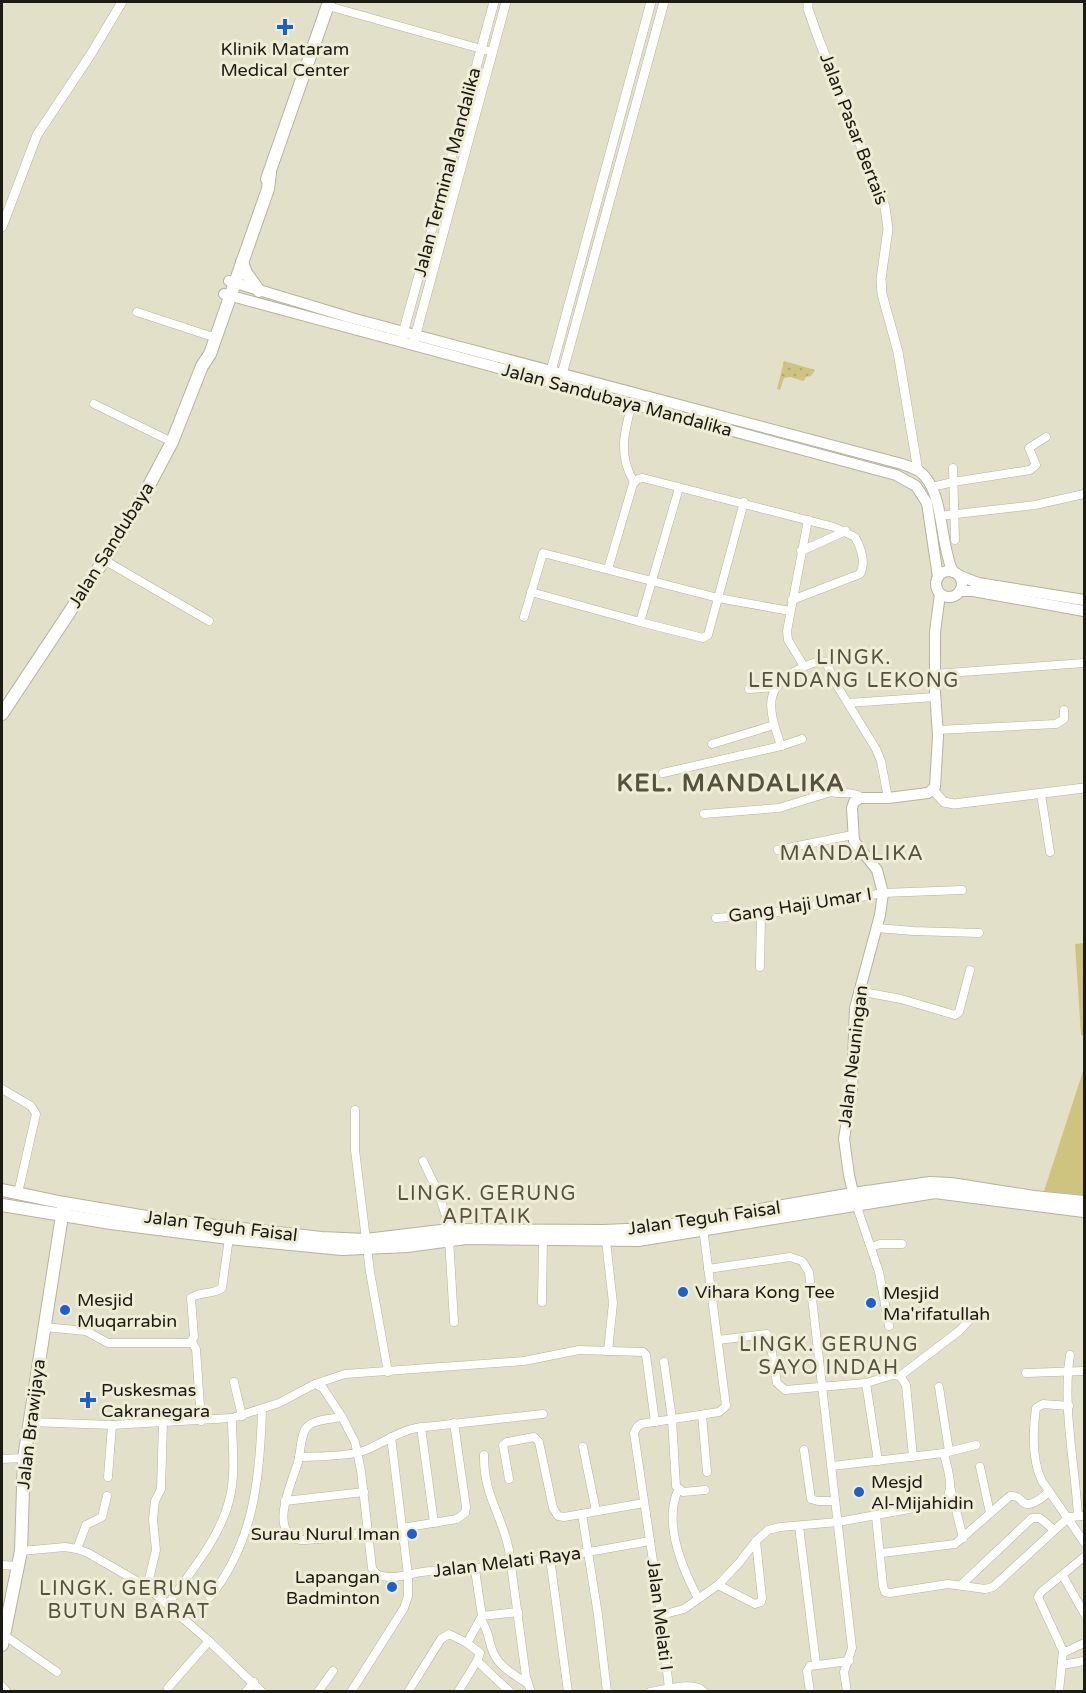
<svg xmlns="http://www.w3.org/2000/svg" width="1086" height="1693" font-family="'Varela Round',sans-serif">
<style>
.grass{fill:url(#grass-dots)}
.park{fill:#cfc47f}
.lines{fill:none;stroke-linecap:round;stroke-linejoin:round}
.minor-casing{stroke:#b5b29d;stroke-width:9}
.tertiary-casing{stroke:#b5b29d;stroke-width:10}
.secondary-casing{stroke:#b5b29d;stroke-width:12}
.primary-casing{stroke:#b5b29d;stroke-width:14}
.trunk-casing{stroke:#b5b29d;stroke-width:14}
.minor{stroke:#fff;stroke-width:8}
.tertiary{stroke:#fff;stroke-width:9}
.secondary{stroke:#fff;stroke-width:10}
.primary{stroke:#fff;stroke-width:12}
.trunk{stroke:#fff;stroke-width:12}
.poi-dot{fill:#1f5fcb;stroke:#f0edd7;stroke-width:2}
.labels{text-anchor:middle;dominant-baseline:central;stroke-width:6;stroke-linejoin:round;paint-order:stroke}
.poi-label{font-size:18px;fill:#1c1b13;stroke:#f0edd7;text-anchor:start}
.street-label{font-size:18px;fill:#1c1b13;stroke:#f0edd7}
.neighbourhood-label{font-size:20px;letter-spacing:1.5px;fill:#555340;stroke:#f0edd7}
.quarter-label{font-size:21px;letter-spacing:1.5px;fill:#555340;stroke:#f0edd7}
.district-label{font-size:24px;font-weight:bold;letter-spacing:1.5px;fill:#555340;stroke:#f0edd7}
</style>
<defs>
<pattern id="grass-dots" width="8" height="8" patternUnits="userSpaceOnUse" patternTransform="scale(1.5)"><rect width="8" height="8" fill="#cfc47f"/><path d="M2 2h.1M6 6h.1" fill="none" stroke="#b1a86d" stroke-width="1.8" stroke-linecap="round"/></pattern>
</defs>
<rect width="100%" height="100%" fill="#e3e0ca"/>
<!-- grass -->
<path class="grass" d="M 784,361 L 815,370 L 811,376 L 806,377 L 804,381 L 790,377 L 784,378 L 780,390 L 777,389 Z"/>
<!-- park -->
<g class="park">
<path d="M 1084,943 L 1084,1036 L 1081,1035 L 1075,944 Z"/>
<path d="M 1084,1068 L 1084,1195 L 1044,1191 Z"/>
</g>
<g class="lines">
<defs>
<g id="minor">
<path d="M 328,6 L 492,52"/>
<path d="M 137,312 L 210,336"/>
<path d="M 94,404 L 172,442"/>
<path d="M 632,404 C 624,432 618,456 634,482"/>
<path d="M 953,468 L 955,540"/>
<path d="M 932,487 L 953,482 L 1030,470 L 1036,465 L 1029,448 L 1046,437"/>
<path d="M 939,516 L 1035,505 L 1084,494"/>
<path d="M 801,551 L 846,531"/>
<path d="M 104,560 L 209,621"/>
<path d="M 608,569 L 633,484 L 638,479 L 643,478 L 834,527 L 855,537 C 861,548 866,563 860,574 L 792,600"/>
<path d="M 531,592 L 640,622 L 679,488"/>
<path d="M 524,617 L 543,553 L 718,598 L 790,611"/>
<path d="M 640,622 L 703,638 L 708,635 L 744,502"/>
<path d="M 802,663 L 788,640 L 787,631 L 808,520"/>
<path d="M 935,674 L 1084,663"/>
<path d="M 749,689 L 777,687"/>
<path d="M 848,703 L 935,697"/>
<path d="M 937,730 L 1056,724 L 1064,719 L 1064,710"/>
<path d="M 712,744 L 774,725"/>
<path d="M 781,746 C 770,712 760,689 799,669 C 807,665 818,660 826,662 L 836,684 L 876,749 L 881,761 L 888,798"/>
<path d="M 663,773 L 781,746 L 802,739"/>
<path d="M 1041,794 L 1050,852"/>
<path d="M 704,814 L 779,808 L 831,792 C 844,795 850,790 863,798"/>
<path d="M 778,850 L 852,835"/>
<path d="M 716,918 L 766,914 L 883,893 L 962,890"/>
<path d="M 877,928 L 913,931 L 979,933"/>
<path d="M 760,967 L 761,915"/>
<path d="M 858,991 L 901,999 L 955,1015 L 959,1012 L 970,970"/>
<path d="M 2,1089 L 31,1106 L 36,1114 L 18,1193"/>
<path d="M 355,1110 L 355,1150 L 370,1272 L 388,1372"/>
<path d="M 423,1161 L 438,1192 L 448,1222 L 454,1322"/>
<path d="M 856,1204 L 879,1272 L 889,1326"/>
<path d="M 606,1241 L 613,1303 L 608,1351"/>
<path d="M 871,1247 L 880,1244 L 902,1244"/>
<path d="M 708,1269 L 790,1257 L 802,1261 L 809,1272 L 852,1648 L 844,1672 L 847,1692"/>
<path d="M 542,1302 L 543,1240"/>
<path d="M 44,1327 L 86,1331 L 108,1343 L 190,1343 L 194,1337 L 191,1298 C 200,1291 213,1295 222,1288 L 229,1238"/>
<path d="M 718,1340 L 767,1334 L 770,1340 L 777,1383 L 785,1390 L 866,1383 L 893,1375 L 900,1376 L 906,1385 L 913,1457"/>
<path d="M 192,1342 L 196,1349 L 201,1421"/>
<path d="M 1070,1355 C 1062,1406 1075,1464 1078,1516"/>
<path d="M 664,1362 L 672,1419 L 676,1486 L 683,1492 L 705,1490"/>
<path d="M 1026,1373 L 1084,1371"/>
<path d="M 900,1376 L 959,1331 L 978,1311"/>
<path d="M 234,1382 L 242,1416"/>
<path d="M 866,1383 L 878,1461"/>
<path d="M 315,1384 L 345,1374 L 524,1361 L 579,1350 L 643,1352 L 646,1355 L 655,1422"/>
<path d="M 939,1387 L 949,1451"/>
<path d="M 1069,1406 L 1043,1404 L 1036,1408 C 1033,1430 1032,1461 1042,1481 L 1084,1542"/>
<path d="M 702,1415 L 707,1472"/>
<path d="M 342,1417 C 332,1419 314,1419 307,1427 C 300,1435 301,1452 298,1462 C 293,1480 269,1529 296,1539 C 307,1543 354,1534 369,1532"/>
<path d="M 29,1422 L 112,1425 L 232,1418 L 279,1403 L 315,1384 L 323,1388 L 342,1417 L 355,1442 L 361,1471 L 372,1568 C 374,1572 377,1575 382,1576 C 399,1580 416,1571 432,1571 C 506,1568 578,1554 650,1541"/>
<path d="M 421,1427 L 434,1523"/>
<path d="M 583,1447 L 596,1511"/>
<path d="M 804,1450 L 811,1499 L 818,1501 L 834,1501"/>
<path d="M 484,1455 C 483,1494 502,1515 509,1550 L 526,1677 L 531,1692"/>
<path d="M 299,1457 C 319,1456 341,1457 360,1452 C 380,1446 395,1432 416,1428 L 543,1414"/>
<path d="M 2,1459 L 24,1458"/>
<path d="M 832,1466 L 944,1453 L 976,1445"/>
<path d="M 980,1467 L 990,1513"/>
<path d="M 108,1477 L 112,1425"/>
<path d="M 509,1479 L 503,1445 L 507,1442 L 534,1437 L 539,1442 L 553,1508 L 558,1516 L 564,1517 L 644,1503"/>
<path d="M 678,1490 C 663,1524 682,1568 698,1598"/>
<path d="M 951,1490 L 963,1538"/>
<path d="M 285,1501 L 364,1492"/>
<path d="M 582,1514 L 598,1615 L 607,1692"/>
<path d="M 876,1516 L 883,1586 L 885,1592 L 890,1593 L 948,1584 L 985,1589 L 993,1587 L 1069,1517 L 1084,1516"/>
<path d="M 799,1526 L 816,1664"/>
<path d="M 402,1528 L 457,1519 L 465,1513 L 466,1507 L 454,1423"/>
<path d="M 77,1549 L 86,1525 L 102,1517 L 107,1496"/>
<path d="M 21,1551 L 65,1547 L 77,1549 L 88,1553 L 147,1587 L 209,1641 L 262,1692"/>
<path d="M 882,1553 L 955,1544 L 1010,1496 C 1021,1495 1020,1503 1027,1504 C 1034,1505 1044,1496 1049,1492"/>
<path d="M 550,1558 L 568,1692"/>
<path d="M 2,1565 L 19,1566"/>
<path d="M 1063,1576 L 1084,1613"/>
<path d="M 718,1585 L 755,1604 L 761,1602 L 762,1598 L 756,1541"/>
<path d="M 961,1585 L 1032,1518 L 1040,1518 L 1054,1530"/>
<path d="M 147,1587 L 156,1550 L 153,1519 L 155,1501 L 161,1489 L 163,1423"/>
<path d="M 210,1597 C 254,1542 260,1478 262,1410"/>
<path d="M 168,1604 C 191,1571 221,1537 230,1497 C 236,1472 232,1443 232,1418"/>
<path d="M 661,1615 L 684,1609 L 718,1585 L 739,1563 L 756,1541 L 768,1530 L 780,1527 L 838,1522 L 942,1503 C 957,1492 947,1469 944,1453"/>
<path d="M 482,1616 L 518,1612"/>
<path d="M 481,1620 C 489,1630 488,1640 493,1652 C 499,1667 515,1675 528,1684"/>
<path d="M 4,1635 L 57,1672"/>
<path d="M 467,1643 L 482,1616 L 475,1570"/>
<path d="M 1063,1653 L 1084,1643"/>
<path d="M 477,1661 L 509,1691"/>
<path d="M 1062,1665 L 1084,1661"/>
<path d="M 2,1686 L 7,1692"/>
<path d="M 168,1688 L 209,1641"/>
<path d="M 669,1689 L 661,1615 L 634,1433 L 637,1427 L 641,1424 L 719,1412 L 726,1406 L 703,1228"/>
<path d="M 246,1692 L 254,1682"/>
<path d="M 318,1692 L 333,1671"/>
<path d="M 351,1692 L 404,1608 L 408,1596 L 408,1575 L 391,1437"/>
<path d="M 408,1692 L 441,1639 L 449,1634 L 467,1643 L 480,1653 L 477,1661 L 458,1692"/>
<path d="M 650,1692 C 664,1690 695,1680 704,1692"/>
<path d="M 810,1692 L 807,1671 L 810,1666 L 849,1661"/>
<path d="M 1059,1692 L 1063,1651 L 1038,1597 L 1041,1592 L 1084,1557"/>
</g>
<g id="tertiary">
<path d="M 808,2 L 808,9 L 819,40 L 885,207 L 888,229 L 881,279 L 882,294 L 898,352 L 918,471"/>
<path d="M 2,227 L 37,135 L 91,54 L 122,2"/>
<path d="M 402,337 L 494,2"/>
<path d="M 414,341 L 506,2"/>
<path d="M 561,378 L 664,2"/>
<path d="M 548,382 L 651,2"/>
<path d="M 933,790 L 944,802 L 954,804 L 1084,788"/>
</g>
<g id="secondary">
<path d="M 229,281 L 355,319 L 902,464 C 907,466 914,468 919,471 C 945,490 939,543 953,572"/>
<path d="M 224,294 L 896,475 L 916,486 L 927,503 L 938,577"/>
<circle cx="949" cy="584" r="13"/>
<path d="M 958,575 L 978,583 L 1084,600"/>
<path d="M 960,591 L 973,591 L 1084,611"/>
<path d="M 855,1201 L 849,1175 L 844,1139 L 852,1089 L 855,1008 L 880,915 L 883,893 L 877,870 L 854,841 L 852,808 L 854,802 L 860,798 L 888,798 L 928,793 L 935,787 L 938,736 L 935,692 L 935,632 L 940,594"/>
</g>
<path id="primary" d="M 2,1645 L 21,1551 L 24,1458 L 64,1203"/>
<g id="trunk">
<path d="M 267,179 L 329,2"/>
<path d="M 242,262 L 246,273 L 259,291"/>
<path d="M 2,714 L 104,560 L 145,493 L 172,442 L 202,366 L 210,354 L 268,189 L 270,173"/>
<path d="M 2,1190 L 64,1203 L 164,1220 L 321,1238 L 366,1240 L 449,1230 L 604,1231 L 650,1229 L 853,1194 L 930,1183 L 951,1184 L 1034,1197 L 1084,1202"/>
<path d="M 2,1205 L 111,1223 L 229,1238 L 342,1249 L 407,1246 L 466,1238 L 638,1240 L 935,1192 L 1084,1211"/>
</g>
</defs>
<!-- minor casing -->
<use href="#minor" class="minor-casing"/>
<!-- tertiary casing -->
<use href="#tertiary" class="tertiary-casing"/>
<!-- secondary casing -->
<use href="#secondary" class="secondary-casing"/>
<!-- primary casing -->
<use href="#primary" class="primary-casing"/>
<!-- trunk casing -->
<use href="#trunk" class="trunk-casing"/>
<!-- minor -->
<use href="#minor" class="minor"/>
<!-- tertiary -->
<use href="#tertiary" class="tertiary"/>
<!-- secondary -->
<use href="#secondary" class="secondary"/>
<!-- primary -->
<use href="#primary" class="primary"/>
<!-- trunk -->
<use href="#trunk" class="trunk"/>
</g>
<!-- markers -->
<g class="poi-dot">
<path d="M282 18h6v6h6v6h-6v6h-6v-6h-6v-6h6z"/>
<circle cx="683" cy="1292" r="6"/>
<circle cx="871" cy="1303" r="6"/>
<circle cx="65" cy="1310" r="6"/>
<path d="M85 1391h6v6h6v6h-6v6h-6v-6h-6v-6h6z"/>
<circle cx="859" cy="1492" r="6"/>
<circle cx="412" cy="1534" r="6"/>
<circle cx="392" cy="1587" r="6"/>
</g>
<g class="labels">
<!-- poi labels -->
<g class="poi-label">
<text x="285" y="49" text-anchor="middle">Klinik Mataram<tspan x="285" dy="21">Medical Center</tspan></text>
<text x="695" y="1292">Vihara Kong Tee</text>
<text x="883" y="1293">Mesjid<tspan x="883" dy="21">Ma'rifatullah</tspan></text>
<text x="77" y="1300">Mesjid<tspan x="77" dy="21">Muqarrabin</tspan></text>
<text x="101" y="1390">Puskesmas<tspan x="101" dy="21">Cakranegara</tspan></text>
<text x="871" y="1482">Mesjd<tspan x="871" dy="21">Al-Mijahidin</tspan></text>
<text x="400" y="1534" text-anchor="end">Surau Nurul Iman</text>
<text x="380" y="1577" text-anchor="end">Lapangan<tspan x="380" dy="21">Badminton</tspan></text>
</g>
<!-- street labels -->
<g class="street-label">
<text transform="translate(854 129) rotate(69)">Jalan Pasar Bertais</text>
<text transform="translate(447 172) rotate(-75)">Jalan Terminal Mandalika</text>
<text transform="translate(617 400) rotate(15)">Jalan Sandubaya Mandalika</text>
<text transform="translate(111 545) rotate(-58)">Jalan Sandubaya</text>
<text transform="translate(800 905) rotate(-9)">Gang Haji Umar I</text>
<text transform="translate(853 1056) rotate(-83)">Jalan Neuningan</text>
<text transform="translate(704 1218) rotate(-8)">Jalan Teguh Faisal</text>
<text transform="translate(221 1226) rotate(7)">Jalan Teguh Faisal</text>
<text transform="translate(31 1424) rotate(-83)">Jalan Brawijaya</text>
<text transform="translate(507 1562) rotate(-7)">Jalan Melati Raya</text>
<text transform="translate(660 1615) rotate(83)">Jalan Melati I</text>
</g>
<!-- neighbourhood labels -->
<g class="neighbourhood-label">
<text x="854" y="658">LINGK.<tspan x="854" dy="23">LENDANG LEKONG</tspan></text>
<text x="487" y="1194">LINGK. GERUNG<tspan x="487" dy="23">APITAIK</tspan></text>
<text x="829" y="1345">LINGK. GERUNG<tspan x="829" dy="23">SAYO INDAH</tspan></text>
<text x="129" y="1589">LINGK. GERUNG<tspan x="129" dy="23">BUTUN BARAT</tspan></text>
</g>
<!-- quarter labels -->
<g class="quarter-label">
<text x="852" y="853">MANDALIKA</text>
</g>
<!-- district labels -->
<g class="district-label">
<text x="731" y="783">KEL. MANDALIKA</text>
</g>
</g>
<!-- border -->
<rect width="1086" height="1693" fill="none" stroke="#1c1b13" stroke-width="6"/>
</svg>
